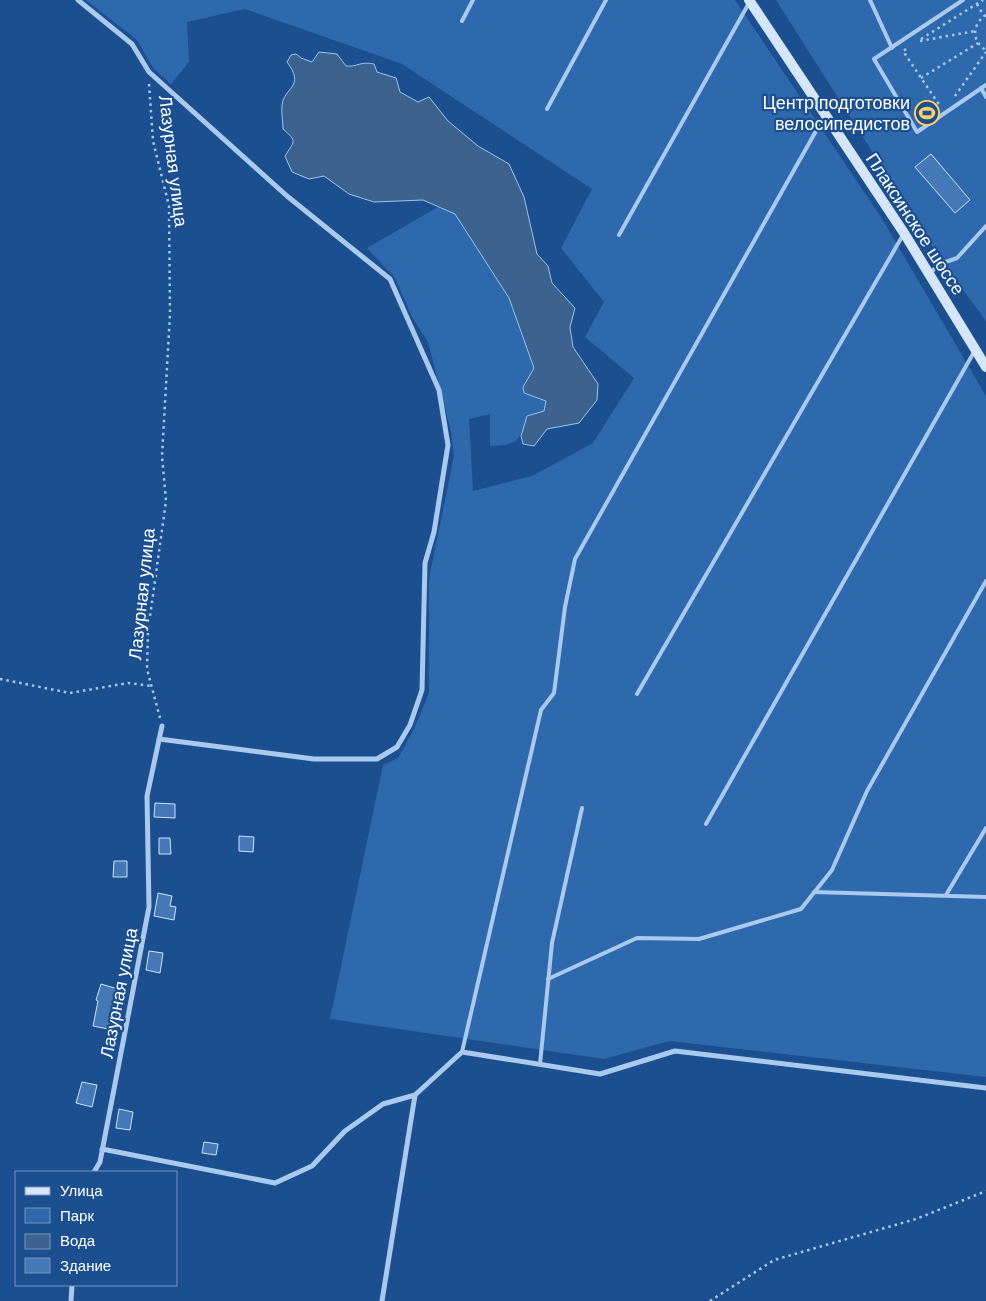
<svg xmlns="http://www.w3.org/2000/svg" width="986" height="1301" font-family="'DM Sans',sans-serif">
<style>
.green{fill:#2e69ad}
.water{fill:#3c6290;stroke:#9cc4f0}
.building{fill:#4478b7;stroke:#cfe3fa}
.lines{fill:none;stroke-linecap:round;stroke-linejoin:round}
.path{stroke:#a9c9ee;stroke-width:2.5;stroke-dasharray:2.5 4;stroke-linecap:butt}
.service{stroke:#a9c9ee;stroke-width:4}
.minor{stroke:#a9c9ee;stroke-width:5}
.secondary{stroke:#d6e6fa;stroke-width:10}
.labels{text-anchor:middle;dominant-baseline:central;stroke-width:4.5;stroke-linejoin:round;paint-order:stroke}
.poi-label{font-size:18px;fill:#fff;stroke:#1b4f8f;text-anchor:end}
.street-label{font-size:18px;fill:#fff;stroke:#1b4f8f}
</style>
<rect width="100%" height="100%" fill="#1b4f8f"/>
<!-- green -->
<g class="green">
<path d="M 86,0 L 735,0 L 881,217 L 986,396 L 986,1077 L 669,1041 L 604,1059 L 330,1019 L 383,765 L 398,758 L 414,729 L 429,693 L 429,578 L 454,456 L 451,432 L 428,342 L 412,317 L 395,278 L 367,248 L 438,207 L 455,214 L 509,298 L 534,368 L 523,386 L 547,401 L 544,411 L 527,416 C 520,441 518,445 490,446 L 490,414 L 469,419 L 473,491 L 532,476 L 593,443 L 634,378 L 585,337 L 604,302 L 561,248 L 592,189 L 402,64 L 245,9 L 187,22 L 189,62 L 171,84 L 153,68 L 137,40 Z"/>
<path d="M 776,0 L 986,0 L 986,321 L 943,263 Z"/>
</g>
<!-- water -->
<path class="water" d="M 319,52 L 337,54 L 346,66 C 358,67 360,61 374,64 L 377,72 L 396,78 L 400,92 L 418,102 L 429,97 L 448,121 L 478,146 L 509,164 L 524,197 L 537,254 L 548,266 L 552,283 L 575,308 L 570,327 L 573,347 L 598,384 L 597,400 L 579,423 L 547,429 L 534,446 L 523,444 L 521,436 L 527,416 L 544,411 L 546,401 L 524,393 L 523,387 L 534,368 L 509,298 L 455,214 L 423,200 L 374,202 L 349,194 L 324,176 L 309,179 L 292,172 L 285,156 C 294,141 298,142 283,129 C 283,121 281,112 282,105 C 284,87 306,87 287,62 L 291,55 L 296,54 L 301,58 L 312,62 Z"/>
<!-- building -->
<g class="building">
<path d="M 931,154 L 970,200 L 955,213 L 915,167 Z"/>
<path d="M 155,803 L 175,804 L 175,818 L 154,817 Z"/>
<path d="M 239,836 L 254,837 L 253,852 L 239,851 Z"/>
<path d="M 159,838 L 170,838 L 171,854 L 159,854 Z"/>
<path d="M 114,861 L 127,861 L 127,877 L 113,877 Z"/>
<path d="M 158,893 L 172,896 L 170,906 L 176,907 L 174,920 L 154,916 Z"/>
<path d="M 149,951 L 163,953 L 160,973 L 146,970 Z"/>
<path d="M 101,984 L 118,989 L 114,1006 L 118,1007 L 113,1030 L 93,1026 L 98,1001 L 96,1000 Z"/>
<path d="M 82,1082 L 97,1085 L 92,1107 L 76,1103 Z"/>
<path d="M 119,1109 L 133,1112 L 130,1130 L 116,1128 Z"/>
<path d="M 204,1142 L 218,1144 L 216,1155 L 202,1153 Z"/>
</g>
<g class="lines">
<!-- path -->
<g class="path">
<path d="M 977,4 L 984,16"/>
<path d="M 986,15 C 972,24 971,41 986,50"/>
<path d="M 921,39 L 983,0"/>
<path d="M 920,41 L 975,31"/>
<path d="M 906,49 L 903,51 L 940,106"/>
<path d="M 921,78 L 978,43"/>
<path d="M 149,84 L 153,141 L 169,206 L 170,314 L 162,456 L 166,501 L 148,631 L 147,669 L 160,718"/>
<path d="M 955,96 L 986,52"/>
<path d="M 0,679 L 70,693 L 128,683 L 152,686"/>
<path d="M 710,1301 L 774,1260 L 916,1219 L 986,1191"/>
</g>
<!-- service -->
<g class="service">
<path d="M 870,0 L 892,48"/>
<path d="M 963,0 L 874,59 L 917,132 L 986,85"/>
<path d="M 462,21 L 473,0"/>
<path d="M 981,88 L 986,97"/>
<path d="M 547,109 L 606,0"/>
<path d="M 619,235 L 749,3"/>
<path d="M 929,273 L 943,263 L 957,258 L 986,226"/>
<path d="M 637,694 L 903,235"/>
<path d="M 706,824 L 974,352"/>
<path d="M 814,892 L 986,897"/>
<path d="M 946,895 L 986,828"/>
<path d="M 548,979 L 637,938 L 699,939 L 801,909 L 832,870 L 867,791 L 986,581"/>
<path d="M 462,1052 L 541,710 L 554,693 L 565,607 L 575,559 L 825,115"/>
<path d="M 540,1064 L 552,943 L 582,808"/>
</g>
<!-- minor -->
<g class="minor">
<path d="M 78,0 L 132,44 L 149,72 L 287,196 L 390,279 L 439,390 L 448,445 L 434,532 L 425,563 L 422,690 L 410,725 L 397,747 L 377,759 L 314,759 L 159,739"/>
<path d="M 102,1149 L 275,1183 L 312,1166 L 345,1131 L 383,1104 L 415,1095 L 462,1052 L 600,1074 L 675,1051 L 986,1088"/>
<path d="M 94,1172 L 100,1162 L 149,907 L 147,796 L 162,726"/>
<path d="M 71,1301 L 72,1285"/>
<path d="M 382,1301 L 415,1095"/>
</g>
<!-- secondary -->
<path class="secondary" d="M 749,0 L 904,233 L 986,367"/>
</g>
<!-- icons -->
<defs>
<symbol id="stadium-ring" viewBox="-11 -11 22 22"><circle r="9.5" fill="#1b4f8f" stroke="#ffd166" stroke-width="1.5"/><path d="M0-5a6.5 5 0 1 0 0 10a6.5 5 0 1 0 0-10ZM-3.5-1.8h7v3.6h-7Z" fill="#ffd166"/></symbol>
</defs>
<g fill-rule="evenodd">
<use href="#stadium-ring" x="913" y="99" width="28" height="28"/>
</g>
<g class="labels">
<!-- poi labels -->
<g class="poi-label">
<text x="910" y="103">Центр подготовки<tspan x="910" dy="21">велосипедистов</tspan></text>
</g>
<!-- street labels -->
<g class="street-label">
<text transform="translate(173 161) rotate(83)">Лазурная улица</text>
<text transform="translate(915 224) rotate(57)">Плаксинское шоссе</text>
<text transform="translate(142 594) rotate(-84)">Лазурная улица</text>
<text transform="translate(119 993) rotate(-79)">Лазурная улица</text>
</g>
</g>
<!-- legend -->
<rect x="15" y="1171" width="162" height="115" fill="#1b4f8f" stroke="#7695bc"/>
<rect x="25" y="1187" width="25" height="8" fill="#d6e6fa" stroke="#7695bc"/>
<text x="60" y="1196" font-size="15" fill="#ffffff">Улица</text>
<rect x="25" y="1208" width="25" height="15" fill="#2e69ad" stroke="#7695bc"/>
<text x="60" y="1221" font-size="15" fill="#ffffff">Парк</text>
<rect x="25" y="1234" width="25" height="15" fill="#3c6290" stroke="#7695bc"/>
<text x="60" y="1246" font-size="15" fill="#ffffff">Вода</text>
<rect x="25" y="1258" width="25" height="15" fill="#4478b7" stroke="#7695bc"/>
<text x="60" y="1271" font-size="15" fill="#ffffff">Здание</text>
</svg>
